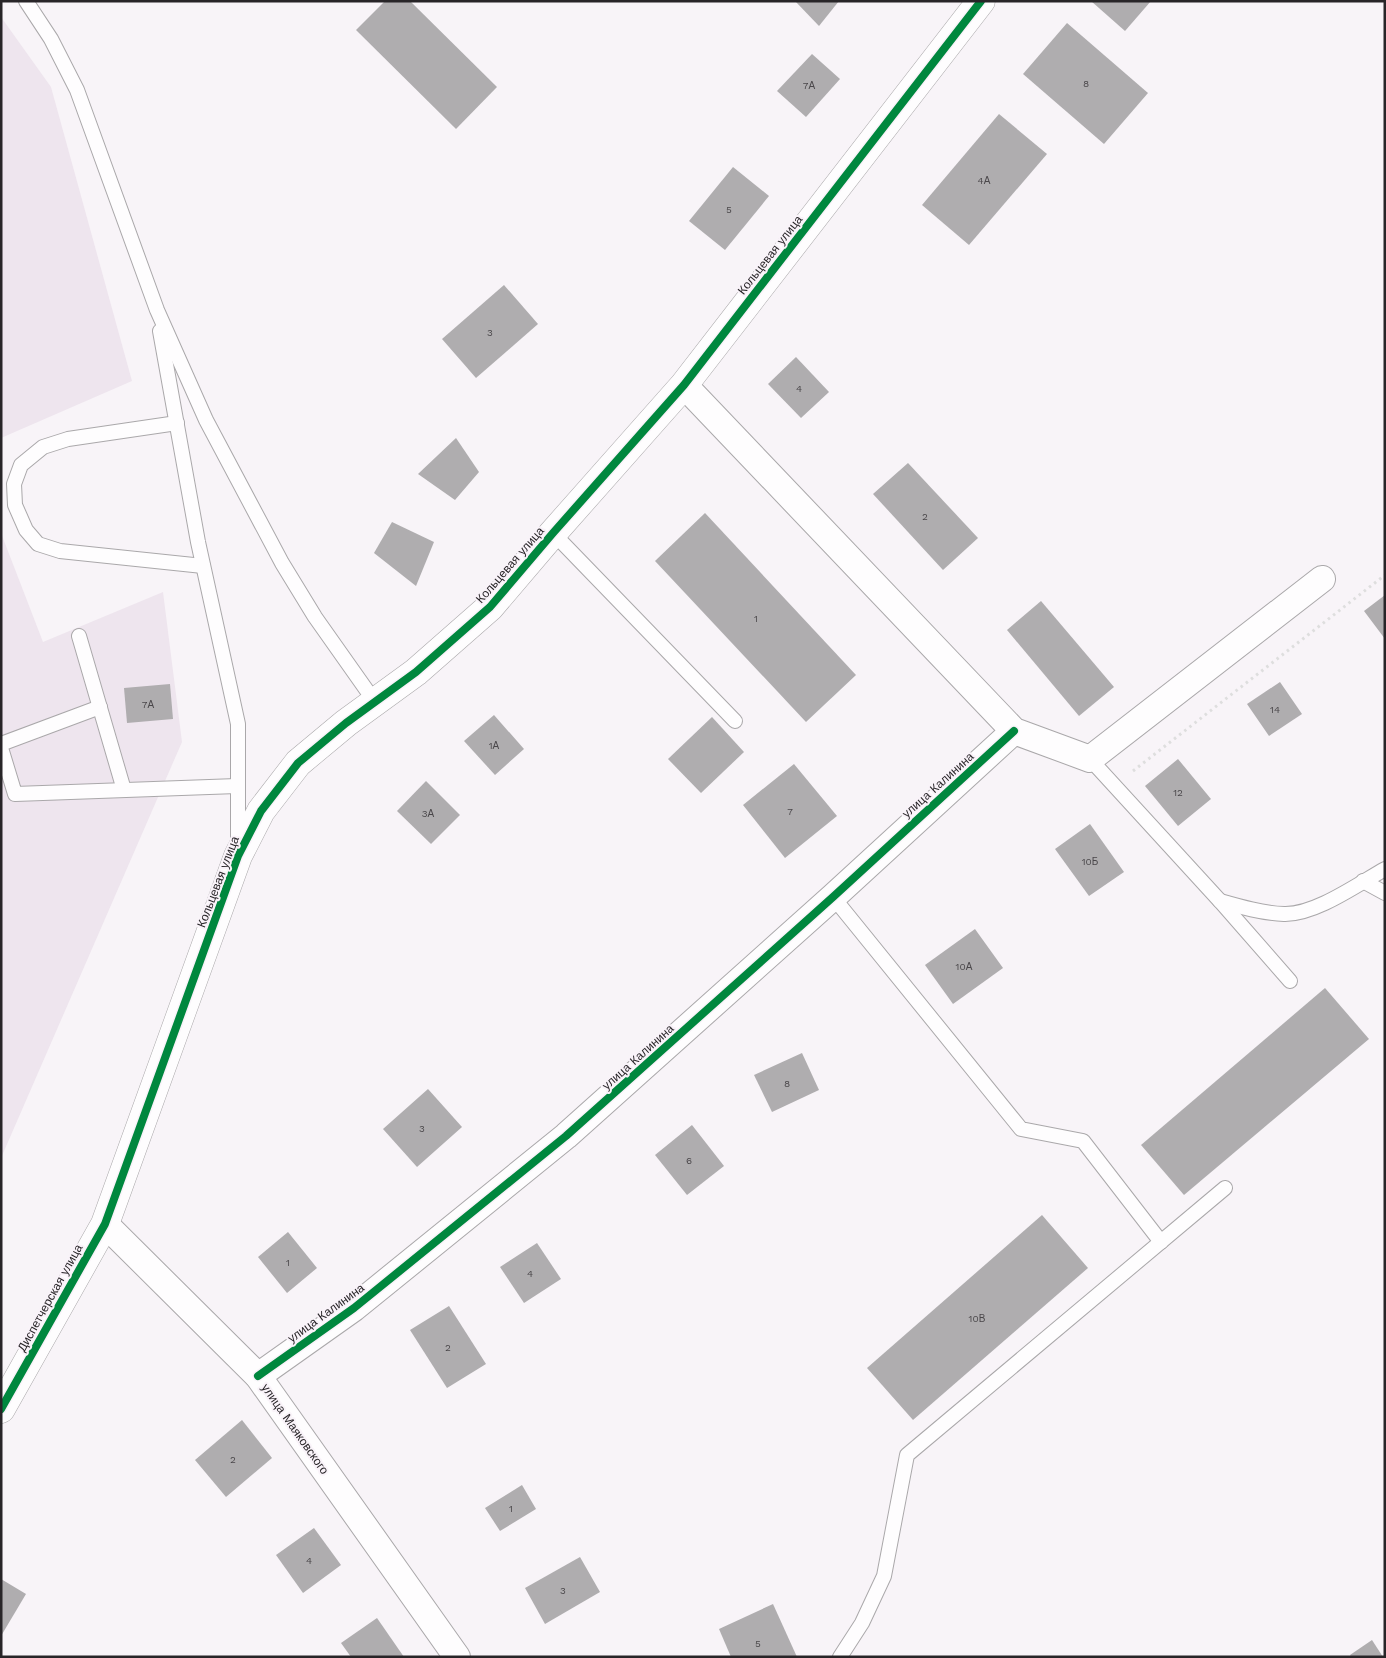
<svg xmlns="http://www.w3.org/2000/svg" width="1386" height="1658" font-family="'Work Sans',sans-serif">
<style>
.built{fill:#eee5ee}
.building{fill:#afadaf}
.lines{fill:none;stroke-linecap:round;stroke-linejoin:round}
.service-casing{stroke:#aaa8aa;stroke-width:16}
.minor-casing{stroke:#aaa8aa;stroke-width:28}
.tertiary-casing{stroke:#aaa8aa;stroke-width:29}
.path{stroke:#dedede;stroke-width:3;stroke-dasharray:2.5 4;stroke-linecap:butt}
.service{stroke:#fefdfe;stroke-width:14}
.minor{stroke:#fefdfe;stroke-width:26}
.tertiary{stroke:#fefdfe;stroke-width:28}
.cycleway-casing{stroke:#f9f3f9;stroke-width:11}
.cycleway{stroke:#00873e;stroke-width:8}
.labels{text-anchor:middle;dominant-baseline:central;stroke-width:4;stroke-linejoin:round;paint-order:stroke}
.number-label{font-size:10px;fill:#4a474a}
.street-label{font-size:12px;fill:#282528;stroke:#f9f3f9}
</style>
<rect width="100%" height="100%" fill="#f8f4f8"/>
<!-- built -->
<g class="built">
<path d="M 1,17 L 51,87 L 132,381 L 1,438 Z"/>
<path d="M 1,533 L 43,642 L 163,592 L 182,742 L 1,1158 Z"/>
</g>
<!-- building -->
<g class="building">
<path d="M 385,1 L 410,1 L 497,87 L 456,129 L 356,30 Z"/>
<path d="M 795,1 L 839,1 L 819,26 Z"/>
<path d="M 1091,1 L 1151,1 L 1125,31 Z"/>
<path d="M 1067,23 L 1148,93 L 1104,144 L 1023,74 Z"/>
<path d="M 812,54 L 840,79 L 806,117 L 777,91 Z"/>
<path d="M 999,114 L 1047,154 L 969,245 L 922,205 Z"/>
<path d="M 733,167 L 769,196 L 725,250 L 689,221 Z"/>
<path d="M 504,285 L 538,324 L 476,378 L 442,339 Z"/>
<path d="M 796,357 L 829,392 L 801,418 L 768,384 Z"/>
<path d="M 456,438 L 479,472 L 455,500 L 418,474 Z"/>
<path d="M 908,463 L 978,538 L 943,570 L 873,494 Z"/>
<path d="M 705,513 L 856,675 L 806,722 L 655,561 Z"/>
<path d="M 392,522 L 434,542 L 416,586 L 374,553 Z"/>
<path d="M 1385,595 L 1385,639 L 1364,611 Z"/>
<path d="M 1041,601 L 1114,687 L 1079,716 L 1007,630 Z"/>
<path d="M 1280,682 L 1302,714 L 1269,736 L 1247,704 Z"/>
<path d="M 170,684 L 173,719 L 127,723 L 124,688 Z"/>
<path d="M 494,715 L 524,749 L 495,775 L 464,741 Z"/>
<path d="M 712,717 L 744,752 L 701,793 L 668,759 Z"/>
<path d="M 1178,759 L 1211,799 L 1178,826 L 1145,786 Z"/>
<path d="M 794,764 L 837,816 L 785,858 L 743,805 Z"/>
<path d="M 426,781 L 460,815 L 431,844 L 397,811 Z"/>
<path d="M 1090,824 L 1124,872 L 1089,896 L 1055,849 Z"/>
<path d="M 975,929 L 1003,968 L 953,1004 L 925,965 Z"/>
<path d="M 1325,988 L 1369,1039 L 1184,1195 L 1141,1145 Z"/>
<path d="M 802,1053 L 819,1090 L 772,1112 L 754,1075 Z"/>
<path d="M 428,1089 L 462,1127 L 417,1167 L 383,1129 Z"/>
<path d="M 692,1125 L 724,1166 L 687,1195 L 655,1155 Z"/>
<path d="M 1042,1215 L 1088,1268 L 913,1420 L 867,1368 Z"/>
<path d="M 288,1232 L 317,1268 L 287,1293 L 258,1257 Z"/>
<path d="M 537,1243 L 561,1279 L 524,1303 L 500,1267 Z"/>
<path d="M 449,1306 L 486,1364 L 447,1388 L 410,1330 Z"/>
<path d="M 242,1420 L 272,1458 L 226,1497 L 195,1460 Z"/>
<path d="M 522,1485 L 536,1509 L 500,1531 L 485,1508 Z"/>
<path d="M 314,1528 L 341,1565 L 303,1593 L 276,1555 Z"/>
<path d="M 580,1557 L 600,1592 L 545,1624 L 525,1588 Z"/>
<path d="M 1,1579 L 26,1594 L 1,1636 Z"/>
<path d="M 773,1604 L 797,1657 L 731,1657 L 719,1629 Z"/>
<path d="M 377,1618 L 404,1657 L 351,1657 L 341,1643 Z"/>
<path d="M 1372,1640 L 1383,1657 L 1351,1657 L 1350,1655 Z"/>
</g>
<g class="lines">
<defs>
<g id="service">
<path d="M 26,1 L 51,39 L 77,90 L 157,310 L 206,420 L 282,563 L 315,617 L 375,702"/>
<path d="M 160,331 L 198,542 L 238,724 L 238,845"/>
<path d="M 177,423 L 68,439 L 43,447 L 21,465 L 14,484 L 15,505 L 26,530 L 38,544 L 60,551 L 203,566"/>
<path d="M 553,533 L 735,721"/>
<path d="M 79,636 L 124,790"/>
<path d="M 1,744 L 100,707"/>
<path d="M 1,748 L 15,794 L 237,786"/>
<path d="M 1090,759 L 1220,901 L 1290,981"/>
<path d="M 1363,881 L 1385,893"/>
<path d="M 833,897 L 1021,1129 L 1083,1141 L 1161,1242"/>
<path d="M 1220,901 C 1241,907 1262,913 1284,914 C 1315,915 1358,884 1385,869"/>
<path d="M 840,1657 L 862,1623 L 884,1576 L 907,1455 L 1225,1188"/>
</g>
<g id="minor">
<path d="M 684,385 L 1014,731 L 1090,759 L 1322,579"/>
<path d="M 105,1224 L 258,1376 L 457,1657"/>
<path d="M 258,1376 L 354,1308 L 566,1136 L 833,897 L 1014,731"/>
</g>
<path id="tertiary" d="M 1,1409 L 105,1224 L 238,856 L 261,811 L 298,763 L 346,723 L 416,672 L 490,607 L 553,533 L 684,385 L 981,1"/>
</defs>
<!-- service casing -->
<use href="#service" class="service-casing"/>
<!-- minor casing -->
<use href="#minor" class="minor-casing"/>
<!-- tertiary casing -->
<use href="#tertiary" class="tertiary-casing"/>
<!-- path -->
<path class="path" d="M 1133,771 L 1385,575"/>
<!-- service -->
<use href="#service" class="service"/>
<!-- minor -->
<use href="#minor" class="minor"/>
<!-- tertiary -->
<use href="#tertiary" class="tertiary"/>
<defs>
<g id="cycleway">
<path d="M 258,1376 L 354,1308 L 566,1136 L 833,897 L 1014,731"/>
<path d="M 1,1409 L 105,1224 L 238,856 L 261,811 L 298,763 L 346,723 L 416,672 L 490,607 L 553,533 L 684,385 L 981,1"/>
</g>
</defs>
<!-- cycleway casing -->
<use href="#cycleway" class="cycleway-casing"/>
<!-- cycleway -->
<use href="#cycleway" class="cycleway"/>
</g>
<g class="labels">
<!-- number labels -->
<g class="number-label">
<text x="1086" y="83">8</text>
<text x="809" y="85">7А</text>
<text x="984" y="180">4А</text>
<text x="729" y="209">5</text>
<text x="490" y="332">3</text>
<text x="799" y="388">4</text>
<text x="925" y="516">2</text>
<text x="756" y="618">1</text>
<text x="148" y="704">7А</text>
<text x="1275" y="709">14</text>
<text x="494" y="745">1А</text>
<text x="1178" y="792">12</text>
<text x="790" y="811">7</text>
<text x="428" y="813">3А</text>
<text x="1090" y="861">10Б</text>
<text x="964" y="966">10А</text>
<text x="787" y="1083">8</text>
<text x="422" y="1128">3</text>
<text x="689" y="1160">6</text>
<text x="288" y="1262">1</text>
<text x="530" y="1273">4</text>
<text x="977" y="1318">10В</text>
<text x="448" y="1347">2</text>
<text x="233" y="1459">2</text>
<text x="511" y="1508">1</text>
<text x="309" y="1560">4</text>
<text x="563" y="1590">3</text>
<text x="758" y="1643">5</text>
</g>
<!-- street labels -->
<g class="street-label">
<text transform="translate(770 255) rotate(-52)">Кольцевая улица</text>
<text transform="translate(510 565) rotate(-49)">Кольцевая улица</text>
<text transform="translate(938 785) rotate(-42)">улица Калинина</text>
<text transform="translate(218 882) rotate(-69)">Кольцевая улица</text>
<text transform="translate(638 1057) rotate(-42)">улица Калинина</text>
<text transform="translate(50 1298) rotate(-61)">Диспетчерская улица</text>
<text transform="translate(326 1313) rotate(-36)">улица Калинина</text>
<text transform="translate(295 1429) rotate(55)">улица Маяковского</text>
</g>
</g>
<!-- border -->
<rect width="1386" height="1658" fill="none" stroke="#282528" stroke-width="5"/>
</svg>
